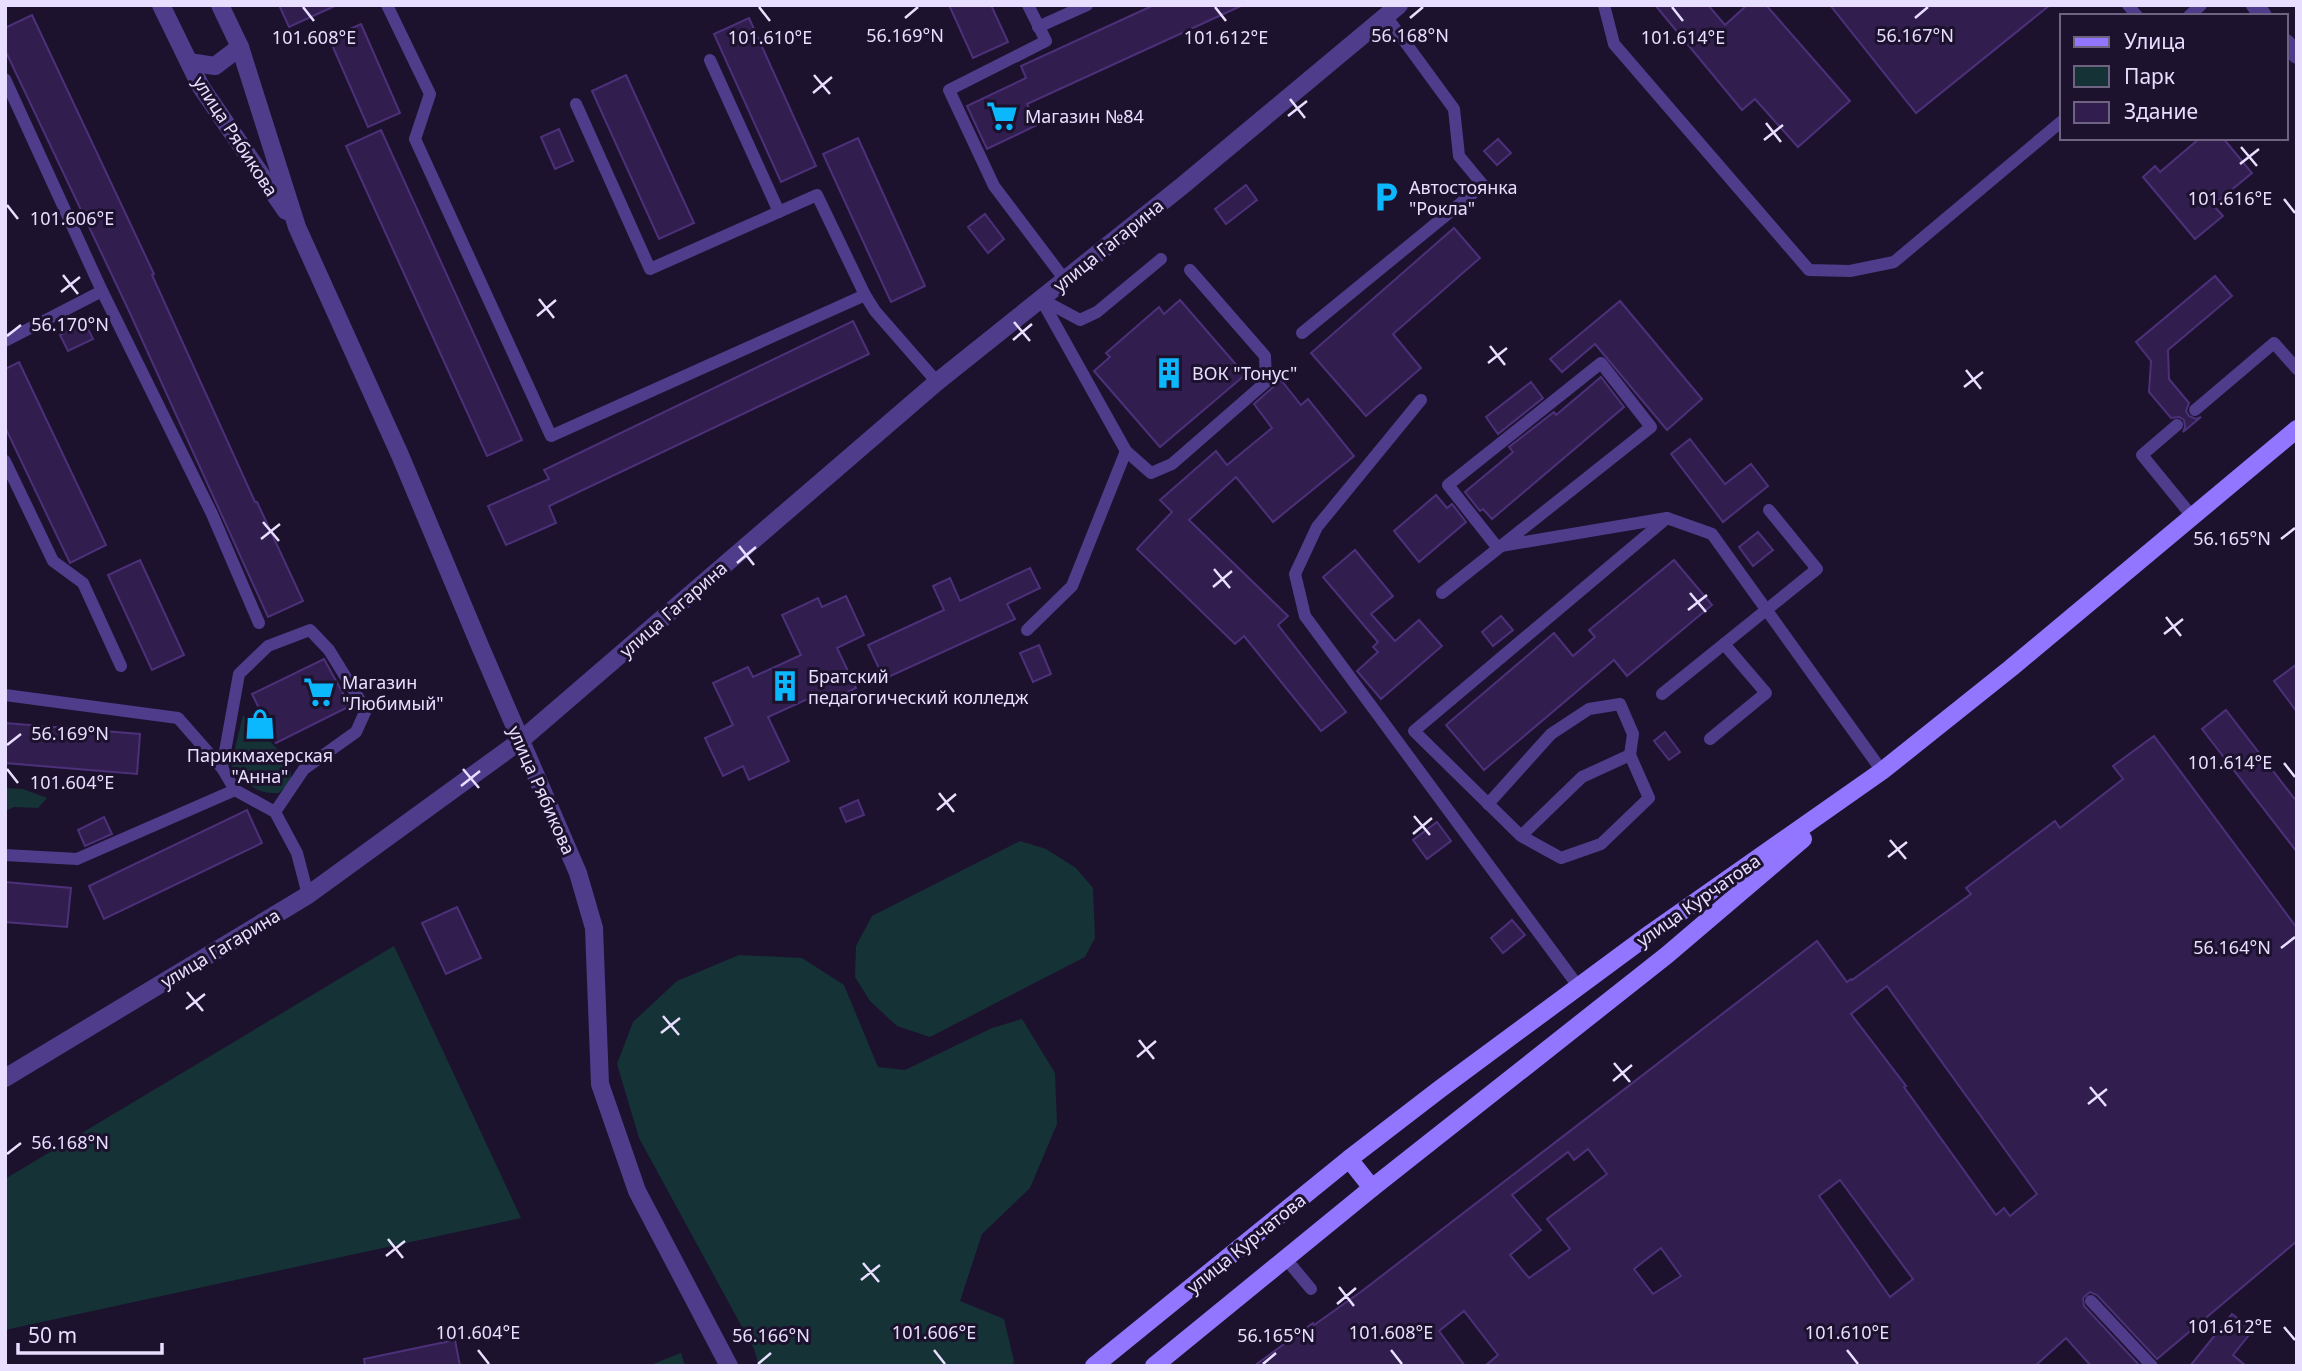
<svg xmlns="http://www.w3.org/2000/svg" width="2302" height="1371" font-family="'Noto Sans',sans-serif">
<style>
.green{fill:#153237}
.building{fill:#311e4e;stroke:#4d307a;stroke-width:2;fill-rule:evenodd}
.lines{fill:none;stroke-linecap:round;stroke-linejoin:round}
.service{stroke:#4f3d8c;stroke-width:12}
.minor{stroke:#4f3d8c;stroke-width:18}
.tertiary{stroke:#4f3d8c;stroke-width:18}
.secondary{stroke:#9376ff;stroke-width:18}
.ticks{fill:none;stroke:#e8deff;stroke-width:2.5}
.labels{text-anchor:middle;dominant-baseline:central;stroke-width:6;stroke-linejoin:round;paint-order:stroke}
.poi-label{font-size:18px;fill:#e8deff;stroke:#1c122d;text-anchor:start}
.street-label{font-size:18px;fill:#e8deff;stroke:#1c122d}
.ticks-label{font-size:18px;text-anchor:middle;fill:#e8deff;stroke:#1c122d;stroke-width:6;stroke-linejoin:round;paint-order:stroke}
</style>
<rect width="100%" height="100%" fill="#1c122d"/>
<!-- green -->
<g class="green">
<path d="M 243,715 C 255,727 298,762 290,781 C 288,786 283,789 279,793 C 253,794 247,783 231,765 Z"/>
<path d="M 5,788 L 23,789 L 47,798 L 38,808 L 14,807 L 5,811 Z"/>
<path d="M 1020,841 L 1046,849 L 1076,868 L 1093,888 L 1095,938 L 1085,957 L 930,1037 L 897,1026 L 870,1001 L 855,977 L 856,946 L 872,916 Z"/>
<path d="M 394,946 L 521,1218 L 5,1330 L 5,1179 Z"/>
<path d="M 739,955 L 802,958 L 844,985 L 878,1067 L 905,1070 L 992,1028 L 1022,1019 L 1055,1073 L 1057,1124 L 1030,1188 L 982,1234 L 960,1301 L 1004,1319 L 1014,1361 L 1012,1366 L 759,1366 L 754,1349 L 639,1138 L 617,1064 L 633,1022 L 677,981 Z"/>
<path d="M 681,1353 L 685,1366 L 648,1366 Z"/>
</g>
<!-- building -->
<g class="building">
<path d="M 279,5 L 337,5 L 289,27 Z"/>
<path d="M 949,5 L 991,5 L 1008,42 L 973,58 Z"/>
<path d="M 1154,5 L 1243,5 L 1027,104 L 1037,125 L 987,149 L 967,106 L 1026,78 L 1021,66 Z"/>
<path d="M 1655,5 L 1708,5 L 1725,25 L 1747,5 L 1766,5 L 1850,101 L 1798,147 L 1755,99 L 1742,110 Z"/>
<path d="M 1830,5 L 2050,5 L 1916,113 Z"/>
<path d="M 32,15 L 154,274 L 152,275 L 255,502 L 257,502 L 303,601 L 268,617 L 129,311 L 5,50 L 5,28 Z"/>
<path d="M 749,18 L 816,166 L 781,182 L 714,34 Z"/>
<path d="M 361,24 L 400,113 L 368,127 L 329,38 Z"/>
<path d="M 626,75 L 694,223 L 659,239 L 592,91 Z"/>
<path d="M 559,129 L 573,161 L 555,169 L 541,137 Z"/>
<path d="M 381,130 L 522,440 L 487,456 L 346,146 Z"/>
<path d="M 858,138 L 925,286 L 891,302 L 823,154 Z"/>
<path d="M 2200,138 L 2223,138 L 2252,173 L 2213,205 L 2223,216 L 2195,239 L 2143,177 L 2155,166 L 2160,172 Z"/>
<path d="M 1498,139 L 1511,153 L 1497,165 L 1484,151 Z"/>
<path d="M 1246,185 L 1257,200 L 1226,224 L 1215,209 Z"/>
<path d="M 985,214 L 1004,239 L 988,253 L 968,227 Z"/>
<path d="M 1454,228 L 1480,258 L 1393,334 L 1421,368 L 1366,416 L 1311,353 Z"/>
<path d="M 2215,276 L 2232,296 L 2168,350 L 2169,379 L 2189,403 L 2186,411 L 2189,416 L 2196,419 L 2201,417 L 2183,432 L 2185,427 L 2184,420 L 2179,417 L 2171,418 L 2149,392 L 2151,361 L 2136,342 Z"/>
<path d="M 1180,300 L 1245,375 L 1160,447 L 1094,371 L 1110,357 L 1106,353 L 1159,307 L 1164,314 Z"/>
<path d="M 1620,301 L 1702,399 L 1667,430 L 1595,344 L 1562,372 L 1550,359 Z"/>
<path d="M 853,321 L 869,354 L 549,506 L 556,523 L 506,545 L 488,506 L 549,479 L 544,470 Z"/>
<path d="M 85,323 L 93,339 L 68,351 L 60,335 Z"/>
<path d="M 19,362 L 106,545 L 70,563 L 5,427 L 5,369 Z"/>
<path d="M 1601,377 L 1624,407 L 1492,519 L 1483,509 L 1480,511 L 1465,492 L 1513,452 L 1509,447 L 1554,412 L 1556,415 Z"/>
<path d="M 1281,380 L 1301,405 L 1308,399 L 1354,456 L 1273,522 L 1236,477 L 1189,520 L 1288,616 L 1278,625 L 1346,712 L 1321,731 L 1244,636 L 1235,644 L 1137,549 L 1172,512 L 1160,500 L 1216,451 L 1227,465 L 1272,428 L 1254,404 Z"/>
<path d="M 1531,382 L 1543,398 L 1498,434 L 1486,417 Z"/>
<path d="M 1690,439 L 1725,484 L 1751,464 L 1768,486 L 1723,522 L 1671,454 Z"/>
<path d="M 1436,495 L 1447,508 L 1452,504 L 1466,522 L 1419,562 L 1394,531 Z"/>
<path d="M 1758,532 L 1773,550 L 1753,566 L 1739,547 Z"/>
<path d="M 1355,550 L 1393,596 L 1371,614 L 1395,641 L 1419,620 L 1442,646 L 1381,699 L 1357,671 L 1378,652 L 1373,647 L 1378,642 L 1323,577 Z"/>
<path d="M 140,560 L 184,655 L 152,670 L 108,575 Z"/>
<path d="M 1674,560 L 1712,605 L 1627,676 L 1614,660 L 1484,770 L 1446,725 L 1554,633 L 1573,656 L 1595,637 L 1589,630 Z"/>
<path d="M 1030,568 L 1040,588 L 1007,604 L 1015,619 L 884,679 L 868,645 L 944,610 L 933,586 L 950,578 L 960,601 Z"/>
<path d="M 846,596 L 864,635 L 837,648 L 856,688 L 818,706 L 814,696 L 768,717 L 789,761 L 749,780 L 743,766 L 723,776 L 705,738 L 733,725 L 713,683 L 748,667 L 753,677 L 801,655 L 782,615 L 818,598 L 822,607 Z"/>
<path d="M 1501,616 L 1513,630 L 1493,646 L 1482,632 Z"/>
<path d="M 1039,645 L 1051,674 L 1033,682 L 1020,653 Z"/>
<path d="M 324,659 L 350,706 L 276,743 L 252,694 Z"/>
<path d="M 2297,664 L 2297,712 L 2274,681 Z"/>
<path d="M 2226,710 L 2297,802 L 2297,852 L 2202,729 Z"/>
<path d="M 5,723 L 140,734 L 137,774 L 5,763 Z"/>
<path d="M 1665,732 L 1680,752 L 1669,760 L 1654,741 Z"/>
<path d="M 2154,736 L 2297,928 L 2297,1241 L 2157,1359 L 2097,1295 L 2090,1292 L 2083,1298 L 2084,1306 L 2140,1366 L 2091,1366 L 2066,1338 L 2035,1366 L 1485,1366 L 1498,1355 L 1464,1311 L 1439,1331 L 1465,1366 L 1254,1366 L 1313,1323 L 1314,1325 L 1362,1291 L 1817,941 L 1847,982 L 1851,979 L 1852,980 L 1971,894 L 1966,888 L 2055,821 L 2060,828 L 2123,779 L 2113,766 ZM 1887,986 L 2037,1194 L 2010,1216 L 2004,1208 L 1996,1215 L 1904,1087 L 1906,1086 L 1851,1014 ZM 1588,1149 L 1607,1174 L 1547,1219 L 1570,1249 L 1529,1278 L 1510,1255 L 1541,1230 L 1512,1195 L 1568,1152 L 1574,1160 ZM 1840,1180 L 1913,1279 L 1890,1297 L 1819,1196 ZM 1661,1248 L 1681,1276 L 1653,1294 L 1634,1269 Z"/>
<path d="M 858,800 L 864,815 L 846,822 L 840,808 Z"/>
<path d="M 247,810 L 262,843 L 104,919 L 89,886 Z"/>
<path d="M 104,817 L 112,834 L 85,846 L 78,830 Z"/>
<path d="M 1437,822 L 1451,841 L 1427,859 L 1413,840 Z"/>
<path d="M 5,882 L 71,888 L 67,927 L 5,922 Z"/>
<path d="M 457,907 L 481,958 L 446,974 L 422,923 Z"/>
<path d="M 1512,920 L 1525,935 L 1503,953 L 1491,938 Z"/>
<path d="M 2232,1314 L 2253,1330 L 2233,1355 L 2246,1366 L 2190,1366 Z"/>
<path d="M 455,1340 L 460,1366 L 365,1366 L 364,1359 Z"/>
</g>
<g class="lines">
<!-- service -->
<g class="service">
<path d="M 387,5 L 430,94 L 415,139 L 551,436 L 865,295 L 875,311 L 937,382"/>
<path d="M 1028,5 L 1046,41 L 949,90 L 994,186 L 1065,280"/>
<path d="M 1604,5 L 1614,44 L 1809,270 L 1850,271 L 1894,262 L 2062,121"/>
<path d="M 2128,5 L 2137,16"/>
<path d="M 2189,16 L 2201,5"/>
<path d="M 1038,27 L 1087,5"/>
<path d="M 710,60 L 779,212"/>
<path d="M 5,79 L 102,291 L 212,514 L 259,623"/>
<path d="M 576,104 L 650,269 L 817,195 L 865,295"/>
<path d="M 1041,299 L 1126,451 L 1151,473 L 1172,464 L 1266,382 L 1265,356 L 1190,270"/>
<path d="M 1041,299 L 1080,320 L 1097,312 L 1161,259"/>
<path d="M 1302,333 L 1483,185 L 1459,156 L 1454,109 L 1386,16"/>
<path d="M 5,341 L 102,291"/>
<path d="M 1421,400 L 1317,527 L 1295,574 L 1305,616 L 1578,986"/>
<path d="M 2195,410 L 2274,343 L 2297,369"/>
<path d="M 2177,425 L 2142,455 L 2191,515"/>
<path d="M 5,461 L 53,561 L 83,583 L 121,666"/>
<path d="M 1501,546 L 1667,518 L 1712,534 L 1882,771"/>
<path d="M 1442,593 L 1651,427 L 1601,363 L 1448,485 L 1497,547"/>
<path d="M 1027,630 L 1072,586 L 1126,451"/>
<path d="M 1662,694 L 1817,569 L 1769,510"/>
<path d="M 5,695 L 178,718 L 222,768 L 235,790"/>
<path d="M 1710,739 L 1766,693 L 1724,644"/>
<path d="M 222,768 L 239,674 L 268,646 L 310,630 L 329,650 L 366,710 L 356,732 L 304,769 L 275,812"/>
<path d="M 1488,804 L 1551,734 L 1589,709 L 1620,704 L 1633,734 L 1630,755"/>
<path d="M 1521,836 L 1582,777 L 1630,755 L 1649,798 L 1601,844 L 1561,858 L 1521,836 L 1414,731 L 1667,518"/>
<path d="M 5,855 L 77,859 L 235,790 L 275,812 L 297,853 L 308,895"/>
<path d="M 1286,1259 L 1311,1289"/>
<path d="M 2091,1301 L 2152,1366"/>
</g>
<!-- minor -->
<g class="minor">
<path d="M 2255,5 L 2263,16"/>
<path d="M 2286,43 L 2297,55"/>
<path d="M 5,1078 L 308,895 L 520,741"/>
</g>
<!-- tertiary -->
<g class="tertiary">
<path d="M 161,5 L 201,87 L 286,211"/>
<path d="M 220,5 L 240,47 L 297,227 L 400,455 L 480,646 L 578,873 L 594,928 L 600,1084 L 637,1191 L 729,1366"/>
<path d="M 189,62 L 215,66 L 240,47"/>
<path d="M 520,741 L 937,382 L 1182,186 L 1399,5"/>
</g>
<!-- secondary -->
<g class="secondary">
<path d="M 1349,1159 L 1372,1188"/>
<path d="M 1094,1366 L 1349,1159 L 1440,1089 L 1651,933 L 1882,771 L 2011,668 L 2297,429"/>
<path d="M 1154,1366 L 1372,1188 L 1667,955 L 1803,839"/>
</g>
</g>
<!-- ticks -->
<path class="ticks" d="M 303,7 L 314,21M 759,7 L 770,21M 1215,7 L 1226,21M 1672,7 L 1683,21M 905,18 L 918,7M 1410,18 L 1423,7M 1915,18 L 1928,7M 814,75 L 830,94M 813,93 L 832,77M 1290,99 L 1305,118M 1288,116 L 1307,101M 1766,123 L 1781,142M 1764,140 L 1783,125M 2241,147 L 2257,166M 2240,164 L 2259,149M 2284,199 L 2295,213M 7,205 L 18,219M 63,275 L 78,294M 61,292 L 80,277M 539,299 L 554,318M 537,316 L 556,300M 1014,322 L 1030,341M 7,336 L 21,325M 1013,340 L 1032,324M 1490,346 L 1505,365M 1488,363 L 1507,348M 1966,370 L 1981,389M 1964,387 L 1983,372M 263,522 L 279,541M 261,539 L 280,524M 2281,539 L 2295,528M 739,546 L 754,565M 737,563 L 756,547M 1214,569 L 1230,588M 1213,587 L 1232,571M 1690,593 L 1706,612M 1688,610 L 1707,595M 2166,617 L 2181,636M 2164,634 L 2183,619M 7,745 L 21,734M 2284,763 L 2295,777M 7,769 L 18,783M 463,769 L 479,788M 461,786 L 480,771M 939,793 L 954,812M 937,810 L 956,794M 1414,816 L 1430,835M 1413,834 L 1432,818M 1890,840 L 1906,859M 1888,857 L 1907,842M 2281,948 L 2295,937M 187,992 L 203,1011M 186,1009 L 205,994M 663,1016 L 679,1035M 661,1033 L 680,1018M 1139,1040 L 1154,1059M 1137,1057 L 1156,1041M 1614,1063 L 1630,1082M 1613,1081 L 1632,1065M 2090,1087 L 2106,1106M 2088,1104 L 2107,1089M 7,1154 L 21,1143M 388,1239 L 403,1258M 386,1256 L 405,1241M 863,1263 L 879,1282M 861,1280 L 880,1265M 1339,1287 L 1354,1306M 1337,1304 L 1356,1288M 2284,1327 L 2295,1340M 478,1350 L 489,1364M 934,1350 L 945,1364M 1391,1350 L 1402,1364M 1847,1350 L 1858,1364M 758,1364 L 771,1353M 1263,1364 L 1276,1353"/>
<!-- icons -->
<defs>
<symbol id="supermarket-bare" viewBox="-9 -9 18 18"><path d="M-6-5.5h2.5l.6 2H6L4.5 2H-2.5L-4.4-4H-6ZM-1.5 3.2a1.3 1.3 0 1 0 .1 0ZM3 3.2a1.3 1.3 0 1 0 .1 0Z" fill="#0bb8fe" stroke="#1c122d" stroke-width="2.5" paint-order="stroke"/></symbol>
<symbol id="parking-bare" viewBox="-9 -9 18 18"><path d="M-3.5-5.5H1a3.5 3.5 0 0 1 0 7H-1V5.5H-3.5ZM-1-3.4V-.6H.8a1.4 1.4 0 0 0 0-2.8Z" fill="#0bb8fe" stroke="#1c122d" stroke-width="2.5" paint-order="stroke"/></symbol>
<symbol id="building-bare" viewBox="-9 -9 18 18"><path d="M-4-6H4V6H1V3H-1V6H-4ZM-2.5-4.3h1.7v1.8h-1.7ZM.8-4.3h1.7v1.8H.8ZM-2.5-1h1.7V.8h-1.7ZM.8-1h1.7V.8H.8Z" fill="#0bb8fe" stroke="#1c122d" stroke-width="2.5" paint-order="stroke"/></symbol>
<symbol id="shop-bare" viewBox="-9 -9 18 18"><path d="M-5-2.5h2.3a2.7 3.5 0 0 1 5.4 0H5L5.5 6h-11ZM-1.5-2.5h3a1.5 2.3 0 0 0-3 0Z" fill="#0bb8fe" stroke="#1c122d" stroke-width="2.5" paint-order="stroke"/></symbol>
</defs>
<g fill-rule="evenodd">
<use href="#supermarket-bare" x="980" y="94" width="44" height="44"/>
<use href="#parking-bare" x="1364" y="175" width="44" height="44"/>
<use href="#building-bare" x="1147" y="351" width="44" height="44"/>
<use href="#building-bare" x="763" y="664" width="44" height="44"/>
<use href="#supermarket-bare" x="297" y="670" width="44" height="44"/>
<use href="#shop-bare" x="238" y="702" width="44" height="44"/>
</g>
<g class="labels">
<!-- poi labels -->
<g class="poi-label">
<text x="1025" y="116">Магазин №84</text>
<text x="1409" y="187">Автостоянка<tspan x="1409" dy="21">"Рокла"</tspan></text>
<text x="1192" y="373">ВОК "Тонус"</text>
<text x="808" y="676">Братский<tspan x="808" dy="21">педагогический колледж</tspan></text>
<text x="342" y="682">Магазин<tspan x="342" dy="21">"Любимый"</tspan></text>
<text x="260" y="755" text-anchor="middle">Парикмахерская<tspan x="260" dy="21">"Анна"</tspan></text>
</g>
<!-- street labels -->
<g class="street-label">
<text transform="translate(236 136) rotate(57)">улица Рябикова</text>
<text transform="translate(1108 245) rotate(-39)">улица Гагарина</text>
<text transform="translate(673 609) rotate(-41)">улица Гагарина</text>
<text transform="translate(542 790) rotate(66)">улица Рябикова</text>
<text transform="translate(1698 900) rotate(-35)">улица Курчатова</text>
<text transform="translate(220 948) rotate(-31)">улица Гагарина</text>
<text transform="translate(1246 1243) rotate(-39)">улица Курчатова</text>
</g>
</g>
<g class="ticks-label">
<text x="905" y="42">56.169°N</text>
<text x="1410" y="42">56.168°N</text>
<text x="1915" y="42">56.167°N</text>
<text x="314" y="44">101.608°E</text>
<text x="770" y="44">101.610°E</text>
<text x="1226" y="44">101.612°E</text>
<text x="1683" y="44">101.614°E</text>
<text x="2230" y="205">101.616°E</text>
<text x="72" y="225">101.606°E</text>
<text x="70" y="331">56.170°N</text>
<text x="2232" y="545">56.165°N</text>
<text x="70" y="740">56.169°N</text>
<text x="2230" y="769">101.614°E</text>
<text x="72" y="789">101.604°E</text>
<text x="2232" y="954">56.164°N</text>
<text x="70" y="1149">56.168°N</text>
<text x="2230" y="1333">101.612°E</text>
<text x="478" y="1339">101.604°E</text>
<text x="934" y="1339">101.606°E</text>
<text x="1391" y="1339">101.608°E</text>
<text x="1847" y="1339">101.610°E</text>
<text x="771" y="1342">56.166°N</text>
<text x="1276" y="1342">56.165°N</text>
</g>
<!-- border -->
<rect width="2302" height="1371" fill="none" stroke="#e8deff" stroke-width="14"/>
<!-- legend -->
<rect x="2060" y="14" width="228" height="126" fill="#1c122d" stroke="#6e6481" stroke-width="2"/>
<rect x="2074" y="37" width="35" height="10" fill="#9376ff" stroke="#6e6481" stroke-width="2"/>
<text x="2124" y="49" font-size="21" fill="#e8deff">Улица</text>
<rect x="2074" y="66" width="35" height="21" fill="#153237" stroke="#6e6481" stroke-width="2"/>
<text x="2124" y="84" font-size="21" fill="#e8deff">Парк</text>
<rect x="2074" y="102" width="35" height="21" fill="#311e4e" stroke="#6e6481" stroke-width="2"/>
<text x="2124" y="119" font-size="21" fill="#e8deff">Здание</text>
<!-- scale -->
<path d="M18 1343v10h144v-10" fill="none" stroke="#e8deff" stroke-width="3.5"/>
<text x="28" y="1343" font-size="21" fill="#e8deff" stroke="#1c122d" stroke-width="5" paint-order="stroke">50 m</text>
</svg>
